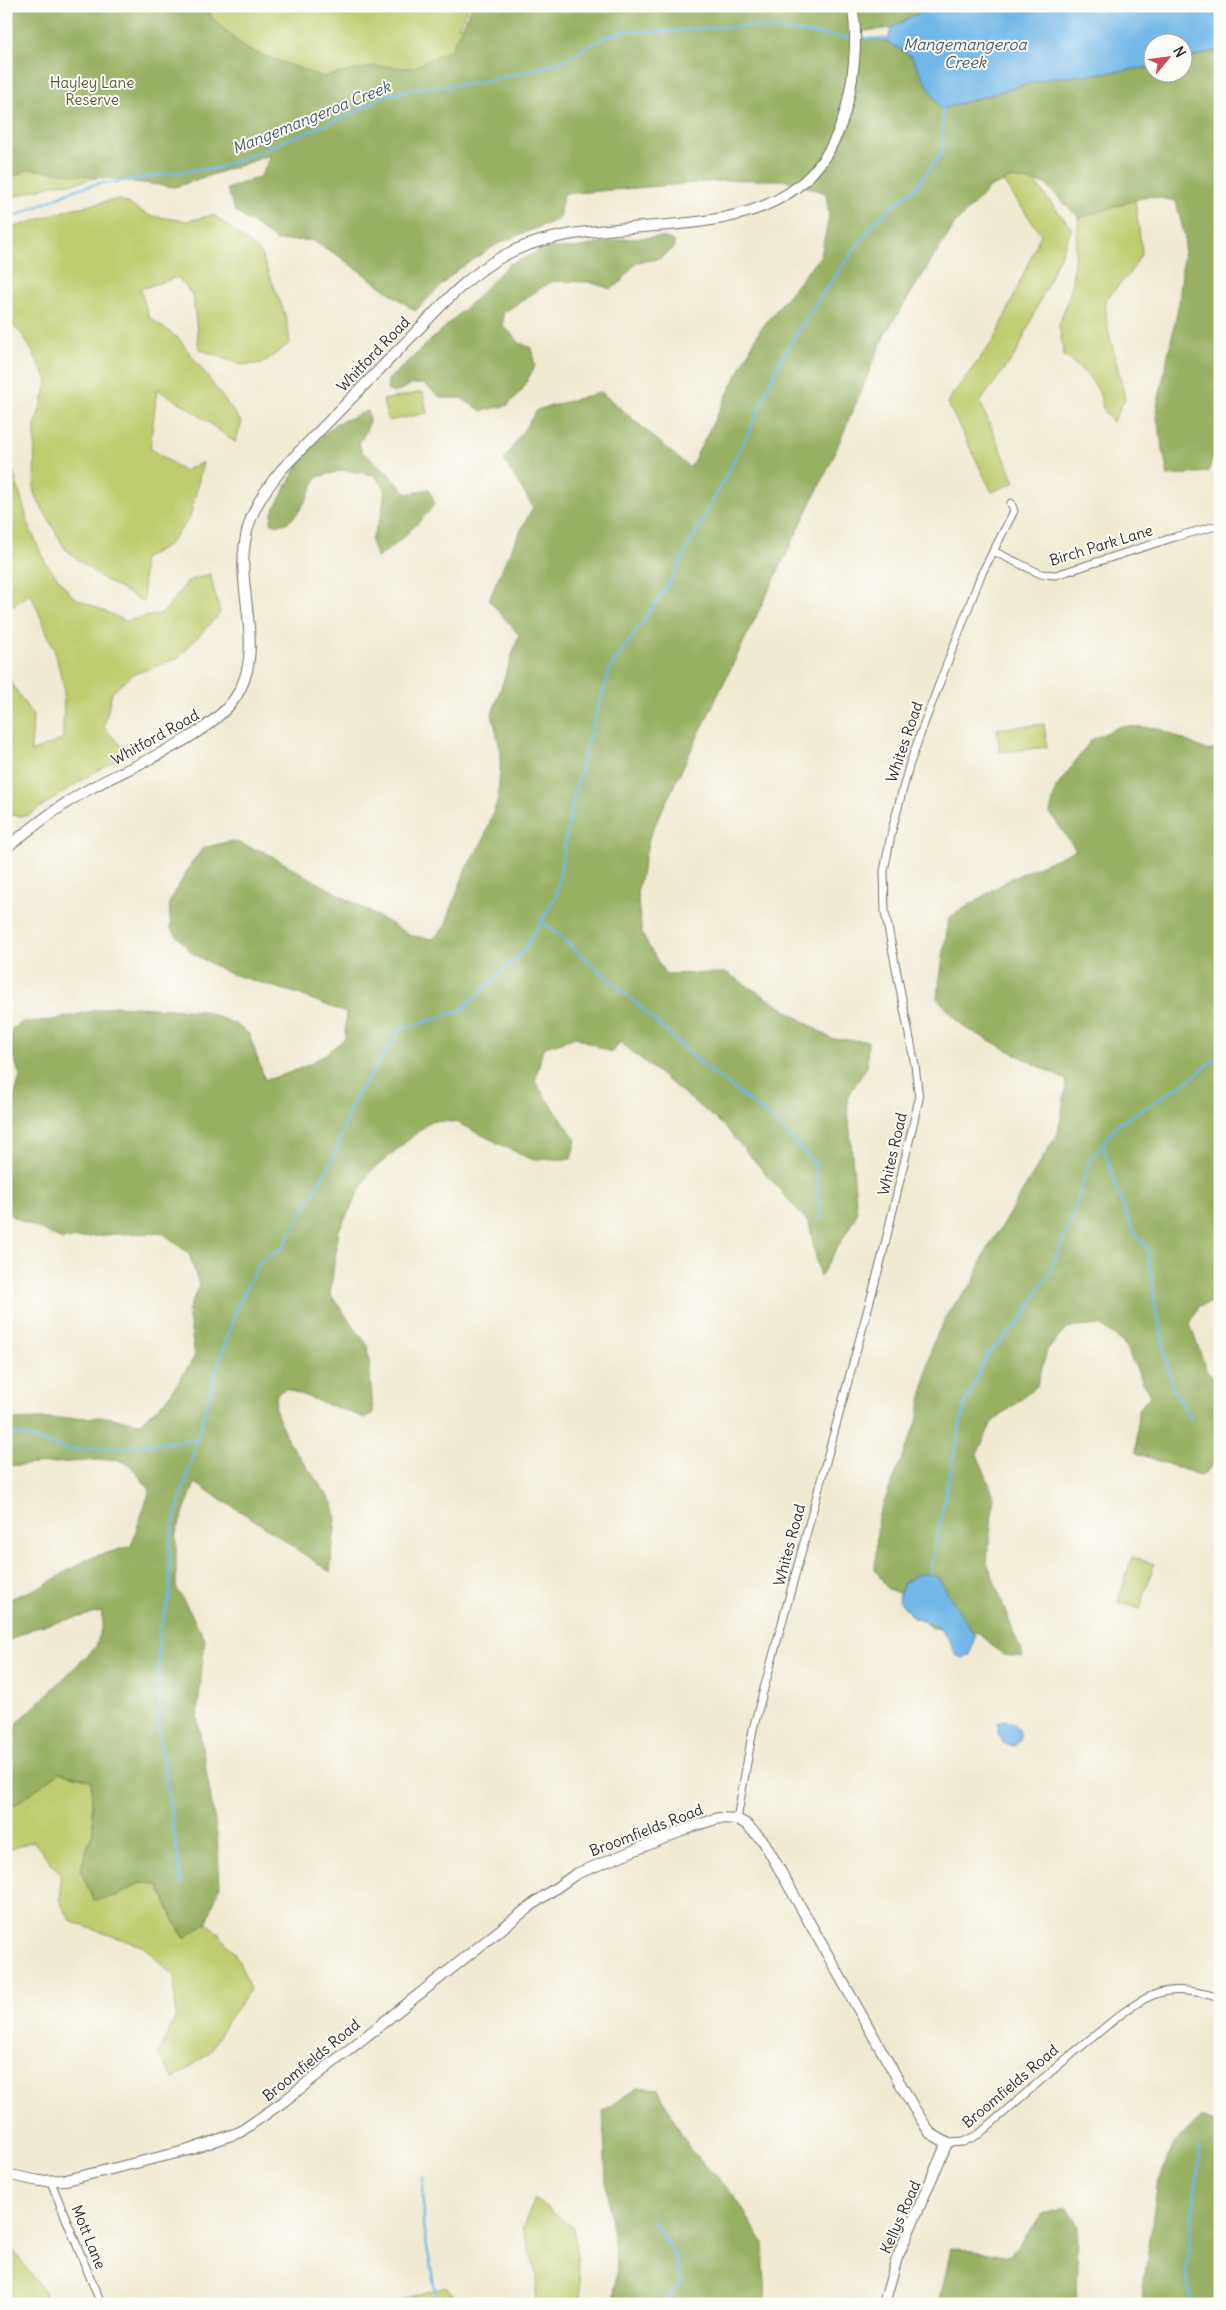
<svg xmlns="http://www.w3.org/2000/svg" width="1226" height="2310" font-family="Delius,sans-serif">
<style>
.green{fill:#bfcd6f;stroke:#757c4d}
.forest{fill:#97b062;stroke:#616e46}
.water{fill:#71b7e8;stroke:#4e718a}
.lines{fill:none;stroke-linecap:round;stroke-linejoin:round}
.stream{stroke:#71b7e8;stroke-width:2.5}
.street-casing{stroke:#706e66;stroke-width:9}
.secondary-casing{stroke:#706e66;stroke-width:12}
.street{stroke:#fff;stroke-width:7}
.secondary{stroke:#fff;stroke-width:10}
.labels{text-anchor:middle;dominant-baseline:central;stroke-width:4;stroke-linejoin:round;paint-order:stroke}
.park-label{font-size:15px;fill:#575c3f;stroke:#fdfcf7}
.street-label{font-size:15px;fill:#2b2b2b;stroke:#fdfcf7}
.water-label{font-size:16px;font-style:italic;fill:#445c6d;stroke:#fdfcf7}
</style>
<rect width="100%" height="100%" fill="#fdfcf7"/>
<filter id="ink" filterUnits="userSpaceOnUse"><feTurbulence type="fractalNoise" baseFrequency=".02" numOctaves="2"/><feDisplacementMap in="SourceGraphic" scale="10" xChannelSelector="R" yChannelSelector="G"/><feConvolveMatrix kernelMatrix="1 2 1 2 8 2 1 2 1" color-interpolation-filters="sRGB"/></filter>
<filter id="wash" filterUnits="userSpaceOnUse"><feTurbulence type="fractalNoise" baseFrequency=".0096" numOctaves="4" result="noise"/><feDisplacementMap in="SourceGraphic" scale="20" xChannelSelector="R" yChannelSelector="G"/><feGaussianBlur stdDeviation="1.12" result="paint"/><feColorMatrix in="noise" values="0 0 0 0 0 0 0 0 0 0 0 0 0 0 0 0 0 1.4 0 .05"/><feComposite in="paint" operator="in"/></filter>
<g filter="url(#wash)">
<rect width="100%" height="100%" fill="#f1ead3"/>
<!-- green -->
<g class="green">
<path d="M 6,6 L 469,6 L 458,27 L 500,6 L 602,6 L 104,176 L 74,183 L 56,184 L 6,199 Z"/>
<path d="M 1011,178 L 1033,180 L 1072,229 L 1017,352 L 980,402 L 1015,482 L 992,492 L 947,402 L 996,337 L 1041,234 L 1003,182 Z"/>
<path d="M 119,199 L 150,216 L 187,221 L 214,215 L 260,252 L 286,317 L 290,343 L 263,363 L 242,365 L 199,349 L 193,296 L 178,277 L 140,289 L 149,317 L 179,339 L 242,423 L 235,442 L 189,408 L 157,389 L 150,448 L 184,471 L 203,462 L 190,518 L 168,545 L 143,559 L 144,602 L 103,579 L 65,549 L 34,493 L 35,427 L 48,381 L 23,335 L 6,319 L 6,230 L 71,209 Z"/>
<path d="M 1135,200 L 1142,253 L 1129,274 L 1105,300 L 1107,325 L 1125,398 L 1113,422 C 1098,408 1105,401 1096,387 C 1088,373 1076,365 1064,356 L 1059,325 L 1071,290 L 1079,218 Z"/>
<path d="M 423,392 L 427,413 L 388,421 L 383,400 Z"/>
<path d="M 10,462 L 31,531 L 45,562 L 73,597 L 126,621 L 163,613 L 188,581 L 210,574 L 220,613 L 178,658 L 132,675 L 112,692 L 104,727 L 128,754 L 93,773 L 27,816 L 6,815 L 6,675 L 33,716 L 31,752 L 63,739 L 64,688 L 55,652 L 31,594 L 6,609 L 6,506 Z"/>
<path d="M 1044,724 L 1047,747 L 1000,752 L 997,729 Z"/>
<path d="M 1132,1557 L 1154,1564 L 1140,1609 L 1118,1602 Z"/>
<path d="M 60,1772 L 91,1780 L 93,1831 L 80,1870 L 94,1900 L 117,1896 L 140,1883 L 159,1885 L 173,1918 L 184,1938 L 207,1922 C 231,1946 240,1958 250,1990 L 228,2020 L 209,2053 L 174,2079 L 158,2054 L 176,2016 L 174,1976 L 144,1947 L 72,1922 L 61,1904 L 60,1873 L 33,1841 L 6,1851 L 6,1811 Z"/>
<path d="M 535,2199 L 574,2228 L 582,2304 L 535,2304 L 537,2276 L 522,2228 Z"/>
<path d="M 6,2245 L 13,2250 L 44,2292 L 46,2304 L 6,2304 Z"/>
<path d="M 446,2286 L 461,2304 L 402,2304 L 401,2300 Z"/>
</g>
<!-- forest -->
<g class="forest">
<path d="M 6,6 L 208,6 L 211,17 L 246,49 L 323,77 L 375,66 L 413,68 L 451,49 L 472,6 L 845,6 L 848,14 L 848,34 L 888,42 L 911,56 L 942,109 L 1041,80 L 1153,67 L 1154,72 L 1184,72 L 1184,59 L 1220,50 L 1220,435 L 1208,472 L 1168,476 L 1156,412 L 1179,303 L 1185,238 L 1176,201 L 1148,196 L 1079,218 L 1045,184 L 1012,178 L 989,188 L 955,224 L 885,334 L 831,462 L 650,835 L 637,893 L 642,934 L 665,974 L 727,973 L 832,1039 L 868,1041 L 867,1067 L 847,1097 L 857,1214 L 820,1277 L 809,1223 L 723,1125 L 620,1042 L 612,1053 L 576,1037 L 543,1048 L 535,1082 L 576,1140 L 571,1159 L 530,1159 L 456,1122 L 431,1121 L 369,1173 L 339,1230 L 330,1294 L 368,1346 L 373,1413 L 365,1418 L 286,1389 L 277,1393 L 275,1409 L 288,1441 L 333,1503 L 336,1519 L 330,1572 L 256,1521 L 195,1483 L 176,1533 L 176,1587 L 205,1639 L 197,1717 L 217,1835 L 220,1885 L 207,1922 L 185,1938 L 173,1918 L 159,1885 L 139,1883 L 117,1896 L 94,1900 L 80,1870 L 93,1831 L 91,1780 L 60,1772 L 6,1811 L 6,1734 L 96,1647 L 103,1622 L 101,1612 L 36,1627 L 6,1642 L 6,1600 L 43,1586 L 89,1558 L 131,1546 L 150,1490 L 129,1464 L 115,1459 L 6,1466 L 6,1420 L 107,1417 L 140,1423 L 168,1398 L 195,1356 L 188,1311 L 199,1285 L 189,1254 L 163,1233 L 115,1234 L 62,1240 L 10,1215 L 6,1210 L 6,1118 L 12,1107 L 20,1076 L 11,1049 L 12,1029 L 23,1022 L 53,1020 L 115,1006 L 204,1011 L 235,1024 L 249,1034 L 265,1080 C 298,1072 320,1061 345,1038 L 346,1013 L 298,994 L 228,973 L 192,953 L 171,929 L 169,903 L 191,864 L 203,848 L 232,841 L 264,852 L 412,936 L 433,939 L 445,926 L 466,868 L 484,839 L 498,799 L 501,752 L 492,714 L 519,635 L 489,600 L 507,557 L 533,507 L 504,460 L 537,410 L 601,392 L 690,468 L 760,330 L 821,255 L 829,217 L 826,193 L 785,180 L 731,180 L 563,194 L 559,219 L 499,243 L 456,271 L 415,311 L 336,254 L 311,240 L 277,241 L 235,211 L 227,189 L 261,176 L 271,155 L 175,187 L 30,169 L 6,179 Z"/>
<path d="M 852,6 L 941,6 L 914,15 L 891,28 L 858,32 Z"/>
<path d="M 662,237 L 674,241 L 674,248 L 659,259 L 636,262 L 620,283 L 611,289 L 589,282 L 552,281 L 503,313 L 503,325 L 520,343 L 531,348 L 535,366 L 522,390 L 508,405 L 482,411 L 461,398 L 441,398 L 424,384 L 412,384 L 394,393 L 387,390 L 388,380 L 472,302 L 508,265 L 547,248 L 576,248 L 623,239 Z"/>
<path d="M 368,411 C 372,424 365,433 359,443 L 362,452 L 384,469 L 407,494 L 429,489 L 435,504 C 421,522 396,545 377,558 L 371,541 L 382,513 L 385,488 L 374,475 L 344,470 L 317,477 C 309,493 295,533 271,523 L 272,513 L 304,454 L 335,424 Z"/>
<path d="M 1121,726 L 1158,728 L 1208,751 L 1220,747 L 1220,1300 L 1199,1306 L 1190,1324 L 1207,1372 L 1220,1384 L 1220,1457 L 1202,1476 L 1136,1453 L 1138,1411 L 1150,1396 L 1124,1344 L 1101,1325 L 1067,1328 L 1047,1350 L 1037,1386 L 991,1424 L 977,1454 L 994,1496 L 987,1562 L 1023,1657 L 1003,1655 L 979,1633 L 932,1628 L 906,1596 L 888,1589 L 875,1569 L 878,1517 L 917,1422 L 932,1345 L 950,1309 L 973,1283 L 984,1255 L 1058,1133 L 1067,1081 L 964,1027 L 937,998 L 949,918 L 1010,879 L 1076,850 L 1050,813 L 1056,788 L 1091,740 Z"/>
<path d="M 638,2087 L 658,2089 L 691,2151 L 735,2196 L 763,2243 L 766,2304 L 613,2304 L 617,2271 L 606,2183 L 603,2111 Z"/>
<path d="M 1201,2117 L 1220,2124 L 1220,2231 L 1216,2268 L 1220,2279 L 1220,2304 L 1141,2304 L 1157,2187 L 1172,2146 Z"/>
<path d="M 1067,2208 L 1078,2226 L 1076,2304 L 939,2304 L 951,2248 L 1010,2256 L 1043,2214 Z"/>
</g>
<!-- water -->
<g class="water">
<path d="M 941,6 L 1220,6 L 1220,50 L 1184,59 L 1184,42 L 1154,42 L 1153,67 L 1041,80 L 941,109 L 911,56 L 888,42 L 891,28 L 914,15 Z"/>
<path d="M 918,1574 L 929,1574 L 938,1578 L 975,1636 L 970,1655 L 964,1659 L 956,1655 L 950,1641 L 936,1625 L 913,1618 L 899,1600 L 898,1597 L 904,1583 Z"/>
<path d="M 1004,1720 C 1016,1724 1022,1728 1020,1741 L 1014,1746 L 1003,1743 L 998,1733 L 998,1723 Z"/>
</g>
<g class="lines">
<!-- stream -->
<g class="stream">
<path d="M 857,38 L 892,39"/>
<path d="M 6,218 L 20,214 L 74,190 L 100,183 L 112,183 L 183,171 L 215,169 L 355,113 L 383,96 L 421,88 L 478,83 L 530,71 L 564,60 L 605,37 L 628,30 L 653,32 L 745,26 L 852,38"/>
<path d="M 542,921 L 626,994 L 699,1062 L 777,1123 L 815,1164 L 821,1219"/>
<path d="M 1103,1144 L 1118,1193 L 1132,1228 L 1148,1250 L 1156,1309 L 1173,1389 L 1191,1419"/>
<path d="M 6,1434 L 15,1433 L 69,1450 L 145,1445 L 198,1439"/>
<path d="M 929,1574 L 964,1407 L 987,1355 L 1021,1321 L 1052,1267 L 1073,1215 L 1089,1162 L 1116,1126 L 1195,1076 L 1220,1054"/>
<path d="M 182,1884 L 159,1733 L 159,1634 L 170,1595 L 169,1540 L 219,1361 L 238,1305 L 259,1263 L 283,1247 L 334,1157 L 353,1101 L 401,1029 L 460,1011 L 523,952 L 556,896 L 572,803 L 592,726 L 610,669 L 668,585 L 747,436 L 780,360 L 824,291 L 875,222 L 915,188 L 942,153 L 943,107"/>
<path d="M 423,2177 L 423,2225 L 436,2295 L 441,2304"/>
<path d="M 653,2220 L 675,2255 L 681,2282 L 664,2304"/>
<path d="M 1192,2304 L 1186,2272 L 1200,2147"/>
</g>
</g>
</g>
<g filter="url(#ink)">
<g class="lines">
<defs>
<g id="street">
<path d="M 993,551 L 1041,574 L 1056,575 L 1175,537 L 1220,525"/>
<path d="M 737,1819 L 753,1729 L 882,1257 L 919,1099 L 915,1065 L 885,912 L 884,871 L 892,830 L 909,766 L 925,721 L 981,575 L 1014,511 L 1011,503"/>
<path d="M 947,2143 L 963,2142 L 979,2134 C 1017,2101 1054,2068 1093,2037 C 1113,2021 1134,2001 1159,1993 C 1179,1987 1201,1992 1220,1998"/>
<path d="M 51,2182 L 101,2304"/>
</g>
<g id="secondary">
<path d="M 6,848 C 34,826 61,804 93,787 C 134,765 209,736 235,698 C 267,651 236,593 245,542 C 249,513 264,491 282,469 C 323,427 364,386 404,344 C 436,312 464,277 505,255 C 612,198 793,270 843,119 C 853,88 859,38 852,6"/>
<path d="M 6,2174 L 39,2181 L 66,2180 L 189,2150 L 240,2132 L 283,2102 L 533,1904 L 576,1874 L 694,1826 L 719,1818 L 737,1819 L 746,1824 L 764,1842 L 914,2108 L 930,2133 L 947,2143 L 897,2258 L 884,2304"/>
</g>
</defs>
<!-- street casing -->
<use href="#street" class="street-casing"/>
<!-- secondary casing -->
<use href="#secondary" class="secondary-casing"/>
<!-- street -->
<use href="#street" class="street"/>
<!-- secondary -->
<use href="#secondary" class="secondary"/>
</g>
</g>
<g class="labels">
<!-- park labels -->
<g class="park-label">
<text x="92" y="82">Hayley Lane<tspan x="92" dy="17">Reserve</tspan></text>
</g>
<!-- street labels -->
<g class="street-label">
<text transform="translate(373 354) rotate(-46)">Whitford Road</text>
<text transform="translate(1101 545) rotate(-17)">Birch Park Lane</text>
<text transform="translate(155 737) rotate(-29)">Whitford Road</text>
<text transform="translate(904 742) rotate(-71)">Whites Road</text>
<text transform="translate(892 1154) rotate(-77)">Whites Road</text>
<text transform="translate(789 1545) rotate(-75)">Whites Road</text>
<text transform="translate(646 1830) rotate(-21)">Broomfields Road</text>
<text transform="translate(311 2060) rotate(-39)">Broomfields Road</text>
<text transform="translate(1010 2086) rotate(-40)">Broomfields Road</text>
<text transform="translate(900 2217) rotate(-66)">Kellys Road</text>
<text transform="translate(89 2237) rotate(68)">Mott Lane</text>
</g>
<!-- water labels -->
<g class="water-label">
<text x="965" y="44">Mangemangeroa<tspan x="965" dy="18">Creek</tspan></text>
<text transform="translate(311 117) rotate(-22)">Mangemangeroa Creek</text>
</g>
</g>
<!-- margin -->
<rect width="1226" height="2310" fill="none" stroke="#fdfcf7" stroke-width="25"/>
<!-- north arrow -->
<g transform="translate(1168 58) rotate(61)"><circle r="24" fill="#fdfcf7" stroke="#a9a8a5"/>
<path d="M0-4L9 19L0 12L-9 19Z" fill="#d1495b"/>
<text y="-8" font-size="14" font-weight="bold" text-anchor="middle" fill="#2b2b2b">N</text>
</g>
</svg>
